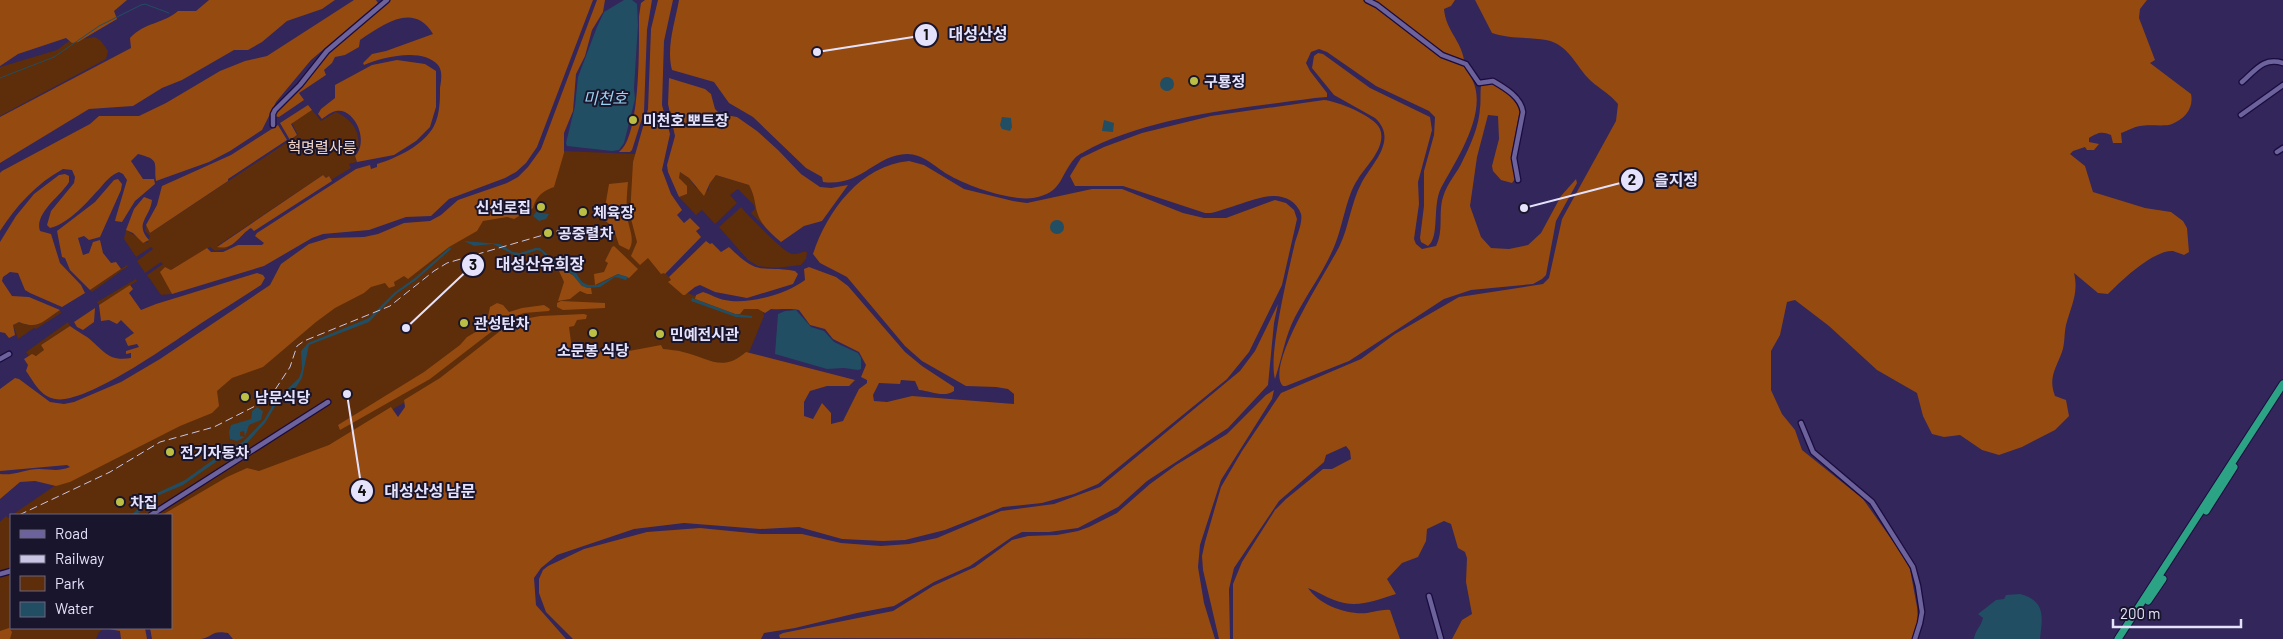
<svg xmlns="http://www.w3.org/2000/svg" width="2283" height="639" font-family="Barlow,'Noto Sans KR',sans-serif">
<style>
.green{fill:#5e2d09}
.forest{fill:#954a10}
.water{fill:#214e63}
.lines{fill:none;stroke-linecap:round;stroke-linejoin:round}
.stream{stroke:#214e63;stroke-width:1}
.minor-casing{stroke:#1b0b3e;stroke-width:7}
.highway-casing{stroke:#1b0b3e;stroke-width:9}
.minor{stroke:#6c629c;stroke-width:4.5}
.highway{stroke:#2ba384;stroke-width:7}
.rail{stroke:#c9c5e3;stroke-width:1;stroke-dasharray:8 4;stroke-linecap:butt}
.poi-dot{fill:#bbc044;stroke:#19152c;stroke-width:2}
.labels{text-anchor:middle;dominant-baseline:central;stroke-width:4;stroke-linejoin:round;paint-order:stroke}
.poi-label{font-size:15px;font-weight:bold;fill:#e5e2fc;stroke:#19152c;text-anchor:start}
.park-label{font-size:15px;fill:#f1d6c7;stroke:#19152c}
.water-label{font-size:16px;font-style:italic;fill:#9ad3f1;stroke:#19152c}
.leader{fill:none;stroke:#e5e2fc;stroke-width:2}
.callout-dot{fill:#e5e2fc;stroke:#19152c;stroke-width:2}
.mark-label{font-size:15px;text-anchor:middle;font-weight:bold;fill:#111}
.callout-label{font-size:16px;text-anchor:middle;font-weight:bold;fill:#e5e2fc;stroke:#19152c;stroke-width:4;stroke-linejoin:round;paint-order:stroke}
</style>
<rect width="100%" height="100%" fill="#32265a"/>
<!-- green -->
<g class="green">
<path d="M 95,37 L 101,41 L 108,51 L 106,59 L 0,116 L 0,67 L 57,50 L 69,41 Z"/>
<path d="M 312,110 L 321,121 L 336,112 C 353,120 361,132 358,150 L 354,154 L 357,162 L 349,164 L 351,168 L 331,180 L 329,176 L 326,178 L 323,175 L 217,246 L 220,248 L 232,244 L 226,249 L 215,251 L 210,247 L 171,270 L 165,267 L 161,272 L 172,294 L 161,295 L 147,275 L 163,264 L 161,262 L 145,273 L 137,261 L 153,249 L 151,247 L 136,257 L 124,239 L 126,230 L 147,243 L 150,236 L 145,231 L 146,225 L 150,233 L 298,135 L 292,123 Z"/>
<path d="M 563,151 L 636,154 L 651,259 L 683,291 L 734,312 L 744,308 L 762,307 L 764,316 L 748,355 L 736,362 L 720,365 L 441,381 L 329,447 L 166,515 L 12,515 L 66,478 L 214,392 L 231,376 L 317,318 L 370,286 L 483,221 L 534,201 Z"/>
<path d="M 680,172 L 689,178 L 696,188 L 708,191 L 710,183 L 716,175 L 749,185 L 756,197 L 758,215 L 767,229 L 751,213 L 755,209 L 754,205 L 738,189 L 730,195 L 737,203 L 715,224 L 702,210 L 696,215 L 679,197 L 687,194 L 679,178 Z"/>
<path d="M 741,207 C 749,216 783,252 792,254 C 798,255 802,251 807,252 L 806,259 L 801,265 L 776,268 L 758,266 L 748,260 L 719,227 Z"/>
<path d="M 127,265 L 128,266 L 92,292 L 90,290 Z"/>
<path d="M 136,279 L 137,281 L 99,305 L 97,302 Z"/>
<path d="M 60,310 L 61,313 L 36,329 L 34,328 L 18,339 L 13,325 L 19,322 C 39,330 43,321 60,310 Z"/>
<path d="M 68,322 L 70,326 L 41,345 L 44,350 C 37,359 36,353 29,356 L 26,352 Z"/>
<path d="M 6,516 L 8,518 L 11,516 L 11,628 L 105,628 L 99,632 L 96,639 L 0,639 L 0,522 Z"/>
</g>
<!-- forest -->
<g class="forest">
<path d="M 0,0 L 127,0 L 114,11 L 117,19 L 78,42 L 72,43 L 66,38 L 18,54 L 0,66 Z"/>
<path d="M 209,0 L 335,0 L 322,9 L 287,21 L 262,42 L 248,50 L 234,50 L 182,80 L 162,88 L 133,106 L 89,109 L 0,163 L 0,117 L 131,48 L 130,38 C 145,22 163,24 178,11 L 196,11 Z"/>
<path d="M 354,0 L 376,0 L 378,3 L 311,60 L 276,102 L 262,130 L 230,151 L 209,162 L 156,181 C 153,164 162,160 138,154 L 131,161 L 143,179 L 154,179 L 155,184 L 135,201 L 122,222 L 115,221 L 116,217 L 127,180 L 123,174 L 119,172 C 111,175 106,181 101,187 C 87,202 70,223 50,228 L 47,225 L 51,211 L 74,183 L 75,177 L 72,170 L 63,169 C 37,183 16,206 0,231 L 0,173 L 2,171 L 90,124 L 99,116 L 139,116 L 166,103 L 220,71 L 245,61 L 267,56 Z"/>
<path d="M 390,0 L 593,0 L 537,147 L 526,163 L 516,172 L 505,178 L 449,199 L 431,216 L 406,217 L 369,230 L 323,234 L 312,238 L 264,266 L 172,294 L 160,272 L 165,267 L 171,270 L 207,248 L 211,252 L 223,252 L 238,245 L 262,245 L 264,243 L 255,236 L 257,233 L 356,169 L 370,165 L 371,169 L 377,167 L 377,164 C 397,158 424,145 434,126 C 440,114 440,100 440,88 C 441,81 443,71 438,65 C 423,47 382,57 364,65 L 363,63 L 372,54 L 386,51 L 433,34 C 414,2 384,24 360,40 L 359,47 L 345,55 L 335,57 L 332,63 L 324,70 L 326,75 L 299,93 L 304,100 L 279,117 L 274,116 L 327,54 Z"/>
<path d="M 597,0 L 605,0 L 603,12 L 592,30 L 585,56 L 576,74 L 573,111 L 564,133 L 564,153 L 554,187 C 543,191 536,196 533,208 L 514,219 L 507,217 L 483,221 L 477,231 L 449,247 L 408,279 L 404,276 L 394,282 L 395,286 L 389,288 L 385,283 L 371,287 L 364,293 L 335,308 L 316,322 L 263,367 L 232,378 L 217,391 L 219,406 L 212,413 L 180,426 L 70,482 L 56,486 L 35,481 L 20,482 L 0,499 L 0,474 C 14,476 25,469 39,469 C 52,469 57,472 70,467 L 67,465 L 0,471 L 0,389 L 15,378 L 19,379 L 50,402 L 64,404 L 74,402 L 121,382 L 160,359 L 270,285 L 281,264 L 309,244 L 329,238 L 364,237 L 378,234 L 404,223 L 430,221 L 441,215 L 458,200 L 507,183 L 518,177 L 528,167 L 541,149 Z"/>
<path d="M 645,0 L 652,0 L 647,30 L 644,112 L 632,150 L 630,152 L 619,152 C 641,137 639,42 639,16 L 641,3 Z"/>
<path d="M 658,0 L 673,0 L 664,41 L 662,105 L 670,134 L 662,170 L 671,194 L 682,210 L 677,215 L 684,223 L 690,218 L 700,228 L 696,231 L 701,237 L 665,274 L 664,273 L 661,274 L 648,258 L 640,265 L 631,256 L 637,242 L 630,215 L 633,162 L 648,109 L 651,29 Z"/>
<path d="M 679,0 L 1363,0 C 1388,15 1410,35 1433,52 C 1442,59 1455,60 1464,66 C 1468,69 1470,75 1472,79 C 1489,112 1456,160 1441,188 C 1432,206 1440,237 1428,246 L 1421,242 L 1420,238 L 1424,206 L 1424,171 L 1434,135 L 1435,117 L 1429,111 L 1376,86 L 1327,52 L 1319,49 L 1311,52 L 1306,63 L 1310,71 L 1327,93 L 1327,97 C 1311,98 1294,101 1278,103 C 1215,111 1149,120 1091,148 C 1086,151 1079,154 1075,158 C 1059,176 1063,193 1033,198 C 1010,201 967,186 947,174 C 934,166 923,154 907,154 C 874,155 862,187 823,182 L 822,177 L 806,168 L 753,117 L 729,103 L 714,82 L 672,70 C 666,48 675,22 679,0 Z"/>
<path d="M 1371,0 L 1455,0 L 1451,6 L 1444,9 C 1446,31 1461,40 1464,60 C 1428,50 1403,19 1371,0 Z"/>
<path d="M 1475,0 L 2147,0 L 2140,9 L 2139,18 L 2155,60 L 2150,63 L 2191,94 C 2194,108 2185,119 2172,124 C 2165,127 2149,124 2140,126 C 2133,127 2127,131 2121,133 L 2122,143 L 2113,143 L 2111,135 C 2101,131 2098,133 2089,138 L 2089,142 L 2099,144 L 2094,150 L 2087,150 L 2085,147 L 2073,151 L 2070,154 L 2085,166 L 2093,192 L 2145,208 L 2171,212 L 2183,221 L 2187,228 L 2189,252 L 2184,255 C 2181,254 2176,252 2173,251 C 2153,250 2121,281 2108,294 L 2098,293 L 2074,273 C 2079,293 2071,306 2066,325 C 2064,334 2065,344 2062,352 C 2056,368 2048,378 2055,396 L 2066,400 L 2069,416 L 2055,430 L 2022,447 L 1999,455 L 1982,450 L 1960,435 L 1944,437 L 1932,434 L 1923,416 L 1917,393 L 1877,370 L 1829,326 L 1795,300 L 1787,302 L 1780,335 L 1771,351 L 1771,390 L 1782,414 L 1795,430 L 1802,450 L 1863,499 L 1902,554 L 1910,569 L 1917,607 L 1918,620 L 1912,639 L 1452,639 L 1462,620 L 1472,614 L 1466,582 L 1467,558 L 1465,552 L 1458,548 L 1451,524 L 1444,521 L 1427,529 L 1426,541 L 1418,557 L 1402,563 L 1387,579 L 1396,594 C 1374,601 1356,609 1334,600 C 1325,597 1317,591 1308,588 C 1319,605 1347,615 1367,613 C 1375,612 1382,609 1390,610 L 1400,639 L 1233,639 L 1233,584 L 1242,562 L 1275,510 L 1286,499 L 1323,469 L 1332,469 L 1351,459 L 1350,451 L 1346,446 L 1326,455 L 1324,462 L 1279,501 L 1234,568 L 1229,589 L 1230,639 L 1219,639 L 1203,570 L 1202,556 L 1205,542 L 1221,487 L 1242,451 L 1281,393 L 1361,359 L 1395,334 L 1459,297 L 1543,284 L 1549,278 L 1562,219 L 1616,121 L 1618,104 C 1610,94 1600,89 1591,81 C 1575,66 1570,45 1546,40 C 1528,37 1509,39 1492,33 Z"/>
<path d="M 1318,53 L 1323,54 L 1370,88 L 1430,117 L 1432,130 L 1418,182 L 1419,204 L 1414,239 L 1416,244 L 1422,249 L 1436,246 C 1444,231 1438,213 1443,197 C 1447,183 1458,172 1463,160 C 1471,144 1479,126 1480,108 C 1481,101 1480,93 1481,85 C 1497,80 1514,96 1520,110 L 1511,157 L 1515,179 L 1512,183 L 1501,180 L 1493,171 L 1492,166 L 1499,139 L 1498,116 L 1488,115 L 1477,157 L 1470,206 L 1481,237 L 1491,248 L 1509,249 L 1528,245 L 1541,233 L 1561,196 L 1576,179 L 1577,183 L 1556,221 L 1546,275 L 1542,279 L 1533,284 L 1471,290 L 1444,299 L 1349,361 L 1286,386 L 1283,386 C 1263,366 1330,267 1340,245 C 1349,226 1351,203 1361,184 C 1371,164 1399,140 1375,118 L 1334,95 L 1312,68 L 1314,56 Z"/>
<path d="M 397,60 L 425,64 L 436,71 L 436,107 L 430,127 L 416,141 L 394,155 L 357,162 L 355,156 C 370,141 354,107 336,111 C 331,112 326,116 322,119 L 318,114 L 321,109 L 335,98 L 335,85 L 372,65 Z"/>
<path d="M 669,78 L 705,89 L 711,94 L 715,109 L 720,114 L 737,117 L 757,131 L 778,150 L 801,174 L 820,187 L 831,188 L 848,185 L 822,221 L 804,226 L 781,242 C 773,235 762,226 758,215 C 754,204 756,198 749,185 L 716,175 L 710,183 L 704,196 L 689,178 L 680,172 L 679,178 L 687,186 L 687,194 L 679,197 L 668,172 L 667,165 L 675,136 L 668,104 Z"/>
<path d="M 1324,100 C 1337,101 1375,116 1380,129 C 1387,147 1366,166 1358,179 C 1346,196 1343,227 1334,247 C 1324,271 1307,294 1295,317 C 1285,336 1282,358 1275,379 C 1268,356 1288,273 1294,247 C 1296,236 1303,224 1301,214 C 1297,202 1286,196 1274,196 C 1258,196 1229,209 1211,213 L 1205,213 L 1123,186 L 1075,186 L 1070,176 L 1081,158 L 1104,147 L 1142,133 L 1211,116 Z"/>
<path d="M 308,105 L 312,110 L 291,124 L 297,135 L 290,140 L 280,123 Z"/>
<path d="M 278,125 L 287,140 L 228,179 L 228,181 L 150,233 L 146,225 L 157,205 L 162,186 L 231,155 Z"/>
<path d="M 909,161 L 924,165 L 964,189 L 1013,201 L 1027,203 L 1092,189 L 1122,189 L 1183,213 L 1204,218 L 1226,218 L 1275,200 L 1286,203 L 1294,210 L 1297,219 L 1282,285 L 1249,352 L 1227,379 L 1098,484 L 1074,494 L 1042,503 L 1003,507 L 945,530 L 905,540 L 883,541 L 842,539 L 799,527 L 760,529 L 684,523 L 634,529 L 557,555 L 541,568 L 534,578 L 536,605 L 566,639 L 233,639 L 228,633 C 211,630 213,637 201,639 C 186,639 167,639 152,639 L 150,628 L 171,628 L 171,515 L 162,515 L 227,477 L 247,468 L 259,471 L 329,445 L 391,407 L 398,417 L 405,407 L 404,400 L 440,378 L 513,321 L 540,316 L 584,314 L 587,315 L 586,319 L 577,320 L 574,326 L 569,327 L 571,342 L 598,350 L 612,350 L 617,344 L 627,344 L 629,351 L 661,345 L 663,349 C 670,350 677,350 683,352 C 709,358 722,373 746,352 L 855,380 L 849,386 L 827,386 L 810,391 L 804,402 L 804,416 L 813,419 L 822,403 L 831,413 L 831,424 L 843,421 L 859,389 L 867,383 L 867,380 L 861,377 L 866,365 L 859,352 L 833,339 L 825,329 L 810,325 L 799,310 C 789,308 781,310 771,309 L 765,313 L 758,309 L 744,309 L 740,314 L 735,314 L 695,299 L 696,295 L 703,292 C 711,294 717,299 725,300 C 748,305 787,294 805,280 L 804,269 L 809,267 L 836,277 L 848,286 L 905,352 L 922,366 L 954,387 L 954,391 C 943,398 931,391 919,390 L 915,381 L 901,380 L 900,384 L 879,383 L 873,395 L 874,401 L 887,402 L 912,396 L 1014,404 L 1014,394 L 1008,389 L 996,387 L 966,386 L 922,361 L 905,346 L 847,277 L 820,263 L 813,254 C 827,211 861,165 909,161 Z"/>
<path d="M 65,174 L 69,176 L 69,182 C 61,196 34,213 40,231 L 51,234 L 60,263 L 81,285 L 85,293 L 62,307 L 30,293 L 25,290 L 18,273 L 10,272 L 3,277 L 2,281 L 12,296 L 29,297 L 60,310 C 43,321 39,330 19,322 L 13,325 L 15,335 L 9,338 L 5,333 L 0,332 L 0,242 L 16,216 L 34,194 L 59,175 Z"/>
<path d="M 323,175 L 326,178 L 329,176 L 332,181 L 254,231 L 251,228 C 240,234 234,251 217,247 Z"/>
<path d="M 118,179 L 122,184 L 121,190 L 100,237 L 89,240 L 84,236 L 78,238 L 83,255 L 89,253 L 93,242 L 100,240 L 103,253 L 111,263 L 116,262 L 121,269 L 90,290 L 70,270 L 65,258 L 62,257 L 57,231 L 95,202 L 114,180 Z"/>
<path d="M 628,182 C 627,192 626,204 627,215 C 628,227 636,239 629,250 L 619,245 L 613,227 L 603,219 L 609,184 Z"/>
<path d="M 144,197 L 152,200 C 150,218 134,223 149,240 L 143,243 L 133,233 L 126,230 L 134,209 Z"/>
<path d="M 706,241 L 710,244 L 712,243 L 721,252 L 729,247 C 760,277 758,265 795,271 L 798,274 L 793,284 L 747,298 L 715,292 L 700,285 L 695,287 L 685,295 L 683,295 L 668,282 L 671,280 L 669,277 Z"/>
<path d="M 614,246 L 638,269 L 629,278 L 618,274 L 595,285 L 594,274 L 604,272 L 608,263 L 605,261 L 612,247 Z"/>
<path d="M 560,267 L 574,276 L 582,286 L 591,288 L 592,294 L 587,294 L 580,291 L 570,299 L 558,301 L 564,282 L 559,271 Z"/>
<path d="M 257,273 L 263,275 L 265,278 L 261,285 C 241,298 220,311 200,324 C 173,342 86,405 55,399 C 40,396 34,382 26,371 L 28,365 L 24,359 L 32,354 L 36,356 L 44,350 L 41,345 L 70,326 C 75,330 81,333 87,337 C 104,350 107,362 131,358 L 131,353 L 126,354 L 126,351 L 139,347 L 137,344 L 128,346 L 125,339 L 134,333 L 121,320 L 117,324 L 109,320 L 101,321 L 99,305 L 130,285 L 133,289 L 129,293 L 141,310 L 156,304 Z"/>
<path d="M 561,301 L 605,303 L 605,308 L 563,310 L 557,307 L 557,303 Z"/>
<path d="M 497,303 L 503,305 L 509,312 L 522,308 L 544,305 L 550,309 L 549,311 L 524,313 L 508,319 L 430,379 L 340,430 L 338,425 L 424,372 L 460,345 L 467,337 L 486,326 L 490,307 Z"/>
<path d="M 1278,304 L 1274,323 L 1268,385 L 1228,428 L 1147,481 L 1118,507 L 1078,528 L 1049,532 L 1022,532 L 1012,537 L 970,566 L 934,582 L 894,606 L 857,613 L 795,628 L 764,633 L 761,639 L 573,639 L 546,612 L 539,593 L 539,579 L 543,570 L 548,566 L 584,549 L 647,532 L 700,528 L 761,534 L 802,534 L 841,543 L 881,546 L 909,544 L 937,538 L 1001,511 L 1054,504 L 1100,487 L 1240,371 L 1255,351 Z"/>
<path d="M 95,308 L 94,322 L 83,330 L 77,327 L 74,322 Z"/>
<path d="M 1274,390 L 1272,399 L 1221,480 L 1200,545 L 1198,567 L 1204,603 L 1215,639 L 780,638 L 779,635 L 783,633 L 893,611 L 933,586 L 975,567 L 1012,540 L 1028,536 L 1057,535 L 1078,531 L 1089,527 L 1117,513 L 1150,484 L 1176,465 L 1227,434 L 1266,395 Z"/>
<path d="M 9,628 L 12,632 L 10,639 L 0,639 L 0,631 Z"/>
<path d="M 103,628 L 145,628 L 147,639 L 121,639 L 120,631 Z"/>
</g>
<!-- water -->
<g class="water">
<path d="M 624,0 L 632,0 L 637,4 L 638,25 L 634,88 L 635,99 L 624,143 L 619,150 L 612,151 L 567,146 L 566,143 L 575,106 L 578,77 L 597,27 L 604,12 Z"/>
<circle cx="1167" cy="84" r="7"/>
<path d="M 1002,117 L 1011,118 L 1012,127 L 1010,131 L 1002,129 L 1000,125 Z"/>
<path d="M 1104,120 L 1114,123 L 1113,132 L 1102,131 Z"/>
<path d="M 536,212 L 549,214 L 546,219 L 539,221 L 533,216 Z"/>
<circle cx="1057" cy="227" r="7"/>
<path d="M 464,241 L 500,244 L 513,252 L 520,253 L 535,248 L 540,248 L 556,262 L 576,273 L 582,282 L 588,285 L 597,285 L 618,274 L 628,277 L 626,280 L 615,277 L 600,287 L 587,288 L 581,285 L 572,274 L 550,261 L 541,251 L 537,250 L 518,257 L 493,244 L 474,246 Z"/>
<path d="M 450,247 L 451,249 L 416,280 L 396,294 L 369,322 L 309,345 L 302,378 L 297,386 L 277,403 L 265,423 L 245,445 L 223,457 L 183,485 L 157,496 L 136,515 L 131,515 L 155,494 L 185,480 L 231,447 L 243,442 L 264,420 L 275,401 L 299,378 L 302,369 L 301,351 L 308,343 L 369,318 L 395,292 L 415,278 Z"/>
<path d="M 692,298 L 735,314 L 752,316 L 752,318 L 736,317 L 691,301 Z"/>
<path d="M 796,310 L 811,327 L 824,331 L 834,342 L 858,353 L 861,358 L 861,369 L 858,370 L 844,368 L 827,369 L 775,354 L 778,314 L 785,311 Z"/>
<path d="M 257,407 L 263,411 L 261,420 L 249,425 L 245,437 L 244,431 L 240,432 L 240,436 L 245,437 L 237,441 L 230,439 L 229,432 L 231,425 L 251,419 L 252,411 Z"/>
<path d="M 2020,594 C 2047,601 2042,619 2040,639 L 1974,639 C 1975,630 1981,627 1983,618 L 1978,614 L 1996,600 L 2004,599 L 2006,595 Z"/>
</g>
<g class="lines">
<!-- stream -->
<path class="stream" d="M 0,78 L 54,57 L 99,26 L 141,5 L 145,4 L 169,13"/>
<defs>
<g id="minor">
<path d="M 1367,0 L 1377,5 L 1442,55 L 1466,64 L 1479,83 L 1493,81 C 1505,88 1521,97 1523,112 L 1514,158 L 1518,180"/>
<path d="M 2242,82 C 2256,70 2263,57 2283,63"/>
<path d="M 2241,115 L 2283,85"/>
<path d="M 273,125 L 273,114 L 275,110 L 300,85 L 327,51 L 387,0"/>
<path d="M 2277,152 L 2283,148"/>
<path d="M 0,359 L 9,354"/>
<path d="M 1801,423 L 1813,452 L 1872,502 L 1913,567 L 1918,586 L 1922,612 L 1920,623 L 1915,639"/>
<path d="M 151,515 L 328,402"/>
<path d="M 0,574 L 11,571"/>
<path d="M 1429,596 L 1441,639"/>
</g>
<g id="highway">
<path d="M 2206,511 L 2234,467"/>
<path d="M 2148,601 L 2163,579"/>
<path d="M 2118,639 L 2283,384"/>
</g>
</defs>
<!-- minor casing -->
<use href="#minor" class="minor-casing"/>
<!-- highway casing -->
<use href="#highway" class="highway-casing"/>
<!-- minor -->
<use href="#minor" class="minor"/>
<!-- highway -->
<use href="#highway" class="highway"/>
<!-- rail -->
<path class="rail" d="M 19,515 L 110,472 L 160,442 L 214,427 L 269,399 L 290,367 L 297,346 L 304,341 L 390,306 L 434,271 L 447,263 L 564,229"/>
</g>
<!-- markers -->
<g class="poi-dot">
<circle cx="1194" cy="81" r="5"/>
<circle cx="633" cy="120" r="5"/>
<circle cx="541" cy="207" r="5"/>
<circle cx="583" cy="212" r="5"/>
<circle cx="548" cy="233" r="5"/>
<circle cx="464" cy="323" r="5"/>
<circle cx="593" cy="333" r="5"/>
<circle cx="660" cy="334" r="5"/>
<circle cx="245" cy="397" r="5"/>
<circle cx="170" cy="452" r="5"/>
<circle cx="120" cy="502" r="5"/>
</g>
<g class="labels">
<!-- poi labels -->
<g class="poi-label">
<text x="1204" y="81">구룡정</text>
<text x="643" y="120">미천호 뽀트장</text>
<text x="531" y="207" text-anchor="end">신선로집</text>
<text x="593" y="212">체육장</text>
<text x="558" y="233">공중렬차</text>
<text x="474" y="323">관성탄차</text>
<text x="670" y="334">민예전시관</text>
<text x="593" y="350" text-anchor="middle">소문봉 식당</text>
<text x="255" y="397">남문식당</text>
<text x="180" y="452">전기자동차</text>
<text x="130" y="502">차집</text>
</g>
<!-- park labels -->
<g class="park-label">
<text x="322" y="147">혁명렬사릉</text>
</g>
<!-- water labels -->
<g class="water-label">
<text x="605" y="97">미천호</text>
</g>
</g>
<!-- callouts -->
<path class="leader" d="M817 52L926 35M1524 208L1632 180M406 328L473 265M347 394L362 491"/>
<g class="callout-dot">
<circle cx="817" cy="52" r="5"/>
<circle cx="1524" cy="208" r="5"/>
<circle cx="406" cy="328" r="5"/>
<circle cx="347" cy="394" r="5"/>
<circle cx="926" cy="35" r="12"/>
<circle cx="1632" cy="180" r="12"/>
<circle cx="473" cy="265" r="12"/>
<circle cx="362" cy="491" r="12"/>
</g>
<g class="mark-label">
<text x="926" y="40">1</text>
<text x="1632" y="185">2</text>
<text x="473" y="270">3</text>
<text x="362" y="496">4</text>
</g>
<g class="callout-label">
<text x="978" y="40">대성산성</text>
<text x="1676" y="186">을지정</text>
<text x="540" y="270">대성산유희장</text>
<text x="430" y="497">대성산성 남문</text>
</g>
<!-- legend -->
<rect x="10" y="514" width="162" height="115" fill="#19152c" stroke="#6b677f"/>
<rect x="20" y="530" width="25" height="8" fill="#6c629c" stroke="#6b677f"/>
<text x="55" y="539" font-size="15" fill="#e5e2fc">Road</text>
<rect x="20" y="555" width="25" height="8" fill="#c9c5e3" stroke="#6b677f"/>
<text x="55" y="564" font-size="15" fill="#e5e2fc">Railway</text>
<rect x="20" y="576" width="25" height="15" fill="#5e2d09" stroke="#6b677f"/>
<text x="55" y="589" font-size="15" fill="#e5e2fc">Park</text>
<rect x="20" y="602" width="25" height="15" fill="#214e63" stroke="#6b677f"/>
<text x="55" y="614" font-size="15" fill="#e5e2fc">Water</text>
<!-- scale -->
<path d="M2113 619v8h128v-8" fill="none" stroke="#e5e2fc" stroke-width="2.5"/>
<text x="2120" y="619" font-size="15" fill="#e5e2fc" stroke="#19152c" stroke-width="4" paint-order="stroke">200 m</text>
</svg>
